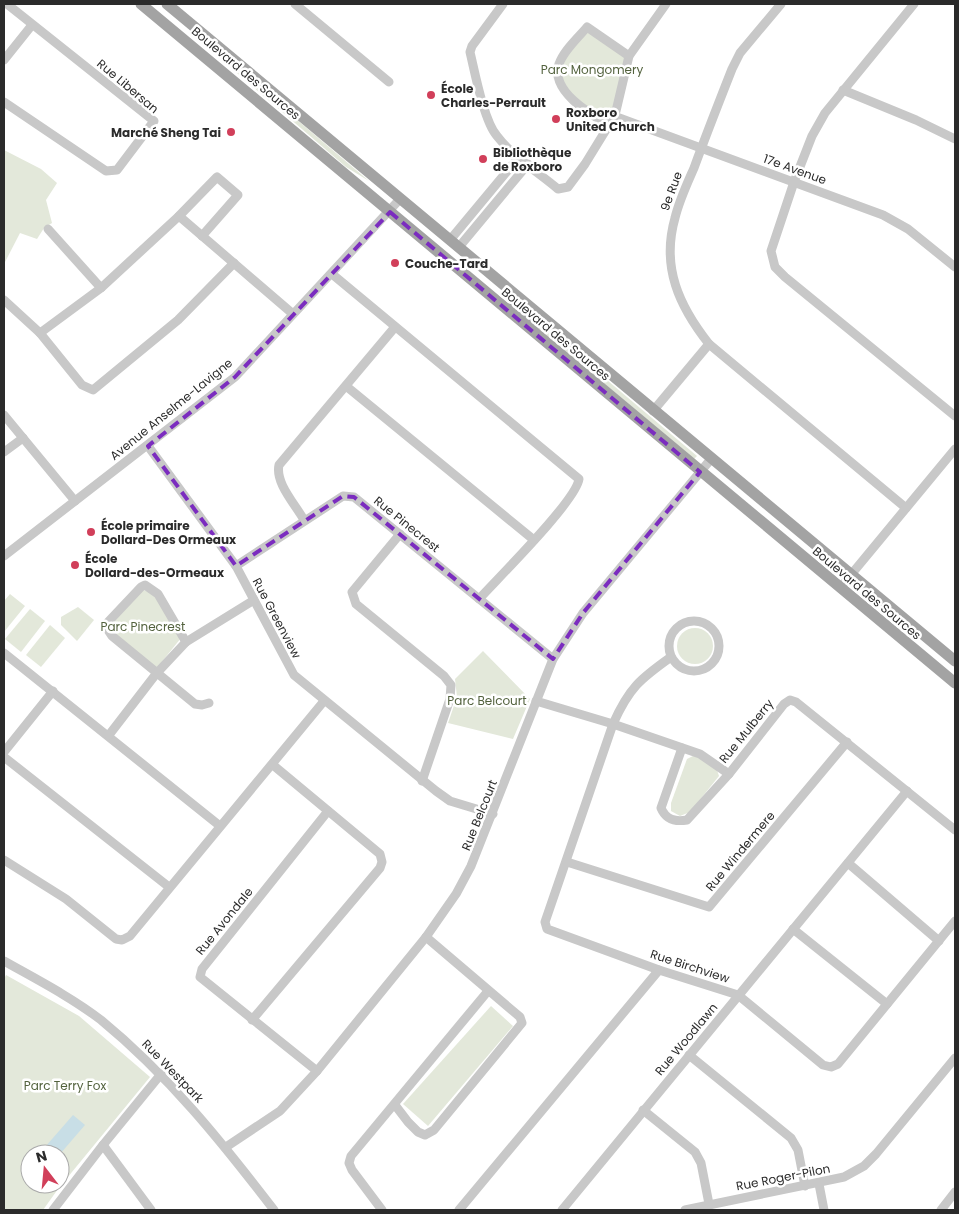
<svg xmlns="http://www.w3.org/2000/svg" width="959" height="1214" font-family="Poppins,sans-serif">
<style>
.green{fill:#e3e8da;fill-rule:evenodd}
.water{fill:#c8dee6}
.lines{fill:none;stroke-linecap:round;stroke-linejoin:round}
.minor{stroke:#c8c8c8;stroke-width:9}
.major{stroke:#a3a3a3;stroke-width:11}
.marked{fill:none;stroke:#7b2cbf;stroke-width:4;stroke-dasharray:10 6;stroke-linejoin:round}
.poi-dot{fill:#d13f5a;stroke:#fff;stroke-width:2}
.labels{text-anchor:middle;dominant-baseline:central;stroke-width:5;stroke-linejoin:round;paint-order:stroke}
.park-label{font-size:12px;fill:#53623e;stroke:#fff}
.street-label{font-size:12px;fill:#2b2b2b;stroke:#fff}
.poi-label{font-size:12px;font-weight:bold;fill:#2b2b2b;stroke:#fff;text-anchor:start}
</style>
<rect width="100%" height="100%" fill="#fff"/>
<!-- green -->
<g class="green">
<path d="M 586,29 L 629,56 L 609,125 L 570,95 L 558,68 Z"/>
<path d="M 223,61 L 269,96 L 369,181 L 346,167 Z"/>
<path d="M 4,150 L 41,169 L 57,183 L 46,200 L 52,223 L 44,228 L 37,239 L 20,233 L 4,264 Z"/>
<path d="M 544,327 L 697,456 L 694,459 L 538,328 Z"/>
<path d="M 143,590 C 161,593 172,624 181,638 L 156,669 L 115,635 L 111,629 L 111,623 Z"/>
<path d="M 10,594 L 25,606 L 4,632 L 4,601 Z"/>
<path d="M 78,607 L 94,620 L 77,641 L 61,625 L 61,617 Z"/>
<path d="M 30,609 L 45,621 L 21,652 L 5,639 Z"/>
<path d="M 50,625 L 65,638 L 41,667 L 26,655 Z"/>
<circle cx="695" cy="646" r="18"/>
<path d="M 483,651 L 530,699 L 513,739 L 448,723 L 457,697 L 455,679 Z"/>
<path d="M 695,755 L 717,770 L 719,776 L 690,812 L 680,816 L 671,811 L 671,803 L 687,759 Z"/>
<path d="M 6,975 L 79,1016 L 150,1077 L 58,1189 L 43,1210 L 4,1210 L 4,979 ZM 30,1154 L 60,1154 L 60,1184 L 30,1184 Z"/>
<path d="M 491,1006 L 513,1026 L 428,1126 L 403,1104 Z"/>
</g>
<!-- water -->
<path class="water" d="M 73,1115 L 85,1125 L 60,1154 L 39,1154 Z"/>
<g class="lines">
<!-- minor -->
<g class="minor">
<path d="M 295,4 L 389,82"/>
<path d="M 503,4 L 472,46 L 470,52 C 475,73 484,121 497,136 C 513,157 538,172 558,189 L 568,187 L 585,164 L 609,125 L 616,111 L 629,56 L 666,4"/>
<path d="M 781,4 L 740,53 L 732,69 C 719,102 706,135 694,168 C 687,184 679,201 675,218 C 661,267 679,306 709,344 L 906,508"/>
<path d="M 914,4 L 825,113 L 812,136 L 794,182 L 771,251 L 775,267 L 785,277 L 955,416"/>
<path d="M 4,60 L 32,25"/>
<path d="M 843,90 L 916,120 L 955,139"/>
<path d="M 4,102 L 106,171 L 117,170 L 154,121 L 7,4"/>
<path d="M 614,116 L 883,215 L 908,229 L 955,267"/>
<path d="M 609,125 C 590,114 550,91 559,64 C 564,50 578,38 587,27 L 629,56"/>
<path d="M 179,216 L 293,314"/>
<path d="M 48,229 L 101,288"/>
<path d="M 450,240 L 519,157"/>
<path d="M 459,247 L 528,164"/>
<path d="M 332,274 L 579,479 C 576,501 498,578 479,599"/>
<path d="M 4,300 L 40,333 L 82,385 L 93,390 L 178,320 L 234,263"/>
<path d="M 40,333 L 101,288 L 179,216 L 217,177 L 238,195 L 202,236"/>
<path d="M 346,386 L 534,540"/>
<path d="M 653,411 L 709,344"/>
<path d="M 4,415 L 75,501"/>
<path d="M 148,446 L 236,566 L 294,675 L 436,791 L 450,801 L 493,814"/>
<path d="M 4,452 L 23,438"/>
<path d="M 304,520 C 295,504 275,483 279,465 L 395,327"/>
<path d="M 400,534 L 352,592 L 356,604 L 444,676 L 451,685 L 450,699 L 422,781"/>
<path d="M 4,556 L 235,377 L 400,199"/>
<path d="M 236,566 L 343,496 L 354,497 L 553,659"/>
<path d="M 840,588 L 955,449"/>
<circle cx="694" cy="646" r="25"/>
<path d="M 186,642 L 158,594 L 145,585 L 141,587 L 108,622 L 108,630 L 112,636 L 195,704 L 202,705 L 209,703"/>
<path d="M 4,653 L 220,826"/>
<path d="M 671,657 C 640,679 629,688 613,724 L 545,922 L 547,929 L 659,970 L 738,995 L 823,1065 L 831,1067 L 838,1064 L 955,921"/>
<path d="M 536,701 L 613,724 L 700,754 L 729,774"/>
<path d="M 109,735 L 156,674 L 186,642 L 254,600"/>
<path d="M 682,748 L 661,808 C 666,820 675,822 687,820 L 729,774 L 784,704 L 790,700 L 796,702 L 955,830"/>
<path d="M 4,752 L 53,691"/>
<path d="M 4,757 L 169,887"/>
<path d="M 4,860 L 66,899 L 116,939 L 122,940 L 130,936 L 324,701"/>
<path d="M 567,862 L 709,907 L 847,742"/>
<path d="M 848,863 L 939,941"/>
<path d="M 793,929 L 887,1004"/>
<path d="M 4,961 C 36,979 71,997 101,1020 C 168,1075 221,1141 274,1210"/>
<path d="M 252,1020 L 380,868 L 382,862 L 380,854 L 273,765"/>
<path d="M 689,1055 L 791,1138 L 798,1150 L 805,1186"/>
<path d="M 317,1071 L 200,977 L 202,969 L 328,811"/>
<path d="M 395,1105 L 408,1122 L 418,1132 L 425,1135 L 434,1130 L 522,1023 L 520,1017 L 426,937"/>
<path d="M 643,1110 L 695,1152 L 701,1163 L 709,1204"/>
<path d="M 103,1145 L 151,1210"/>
<path d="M 226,1147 L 280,1111 L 317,1071 L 426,937 L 456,894 L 471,866 L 553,659 L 583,613 L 711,459"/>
<path d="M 819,1184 L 824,1210"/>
<path d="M 53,1210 L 103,1145 L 161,1074"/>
<path d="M 382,1210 L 352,1170 L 349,1163 L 351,1156 L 488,991"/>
<path d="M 459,1210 L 659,970"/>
<path d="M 562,1210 L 907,791"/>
<path d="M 685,1210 L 844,1177 L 864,1166 L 876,1154 L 955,1058"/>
<path d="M 941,1210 L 955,1192"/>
</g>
<!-- major -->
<g class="major">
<path d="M 141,4 L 955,683"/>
<path d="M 167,4 L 955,661"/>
<path d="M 507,308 L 520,311 L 537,323 L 545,320"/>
</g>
</g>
<!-- marked area -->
<path class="marked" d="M 390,212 L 700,472 L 583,613 L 553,659 L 354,497 L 343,496 L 236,566 L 148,446 L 235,377 Z"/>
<!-- markers -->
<g class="poi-dot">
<circle cx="431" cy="95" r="5"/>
<circle cx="556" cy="119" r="5"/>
<circle cx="231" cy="132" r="5"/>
<circle cx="483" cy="159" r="5"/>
<circle cx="395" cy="263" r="5"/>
<circle cx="91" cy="532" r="5"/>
<circle cx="75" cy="565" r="5"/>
</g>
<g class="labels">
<!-- park labels -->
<g class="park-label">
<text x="592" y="69">Parc Mongomery</text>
<text x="143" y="626">Parc Pinecrest</text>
<text x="487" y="700">Parc Belcourt</text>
<text x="65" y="1085">Parc Terry Fox</text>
</g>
<!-- street labels -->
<g class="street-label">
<text transform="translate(246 73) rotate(40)">Boulevard des Sources</text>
<text transform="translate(128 86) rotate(40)">Rue Libersan</text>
<text transform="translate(795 169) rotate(20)">17e Avenue</text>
<text transform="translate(671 191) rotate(-70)">9e Rue</text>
<text transform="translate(556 334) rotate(40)">Boulevard des Sources</text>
<text transform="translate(171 409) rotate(-39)">Avenue Anselme-Lavigne</text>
<text transform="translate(407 524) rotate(39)">Rue Pinecrest</text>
<text transform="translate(867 593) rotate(40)">Boulevard des Sources</text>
<text transform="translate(277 618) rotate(62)">Rue Greenview</text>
<text transform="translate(746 731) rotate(-51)">Rue Mulberry</text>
<text transform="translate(479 815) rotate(-68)">Rue Belcourt</text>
<text transform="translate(740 851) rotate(-50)">Rue Windermere</text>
<text transform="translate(224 921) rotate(-51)">Rue Avondale</text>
<text transform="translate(690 966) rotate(18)">Rue Birchview</text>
<text transform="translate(686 1039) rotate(-50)">Rue Woodlawn</text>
<text transform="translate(173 1071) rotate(46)">Rue Westpark</text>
<text transform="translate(783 1177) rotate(-11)">Rue Roger-Pilon</text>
</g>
<!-- poi labels -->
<g class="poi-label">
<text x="441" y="88">École<tspan x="441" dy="14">Charles-Perrault</tspan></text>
<text x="566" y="112">Roxboro<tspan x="566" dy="14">United Church</tspan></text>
<text x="221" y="132" text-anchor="end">Marché Sheng Tai</text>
<text x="493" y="152">Bibliothèque<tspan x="493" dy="14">de Roxboro</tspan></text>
<text x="405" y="263">Couche-Tard</text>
<text x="101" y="525">École primaire<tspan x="101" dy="14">Dollard-Des Ormeaux</tspan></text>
<text x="85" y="558">École<tspan x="85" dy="14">Dollard-des-Ormeaux</tspan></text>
</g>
</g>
<!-- border -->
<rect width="959" height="1214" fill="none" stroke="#2b2b2b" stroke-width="10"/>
<!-- north arrow -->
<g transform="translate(45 1169) rotate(344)"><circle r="24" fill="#ffffff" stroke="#aaaaaa"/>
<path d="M0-4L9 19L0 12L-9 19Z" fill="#d13f5a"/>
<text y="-8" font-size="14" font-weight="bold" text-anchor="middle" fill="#2b2b2b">N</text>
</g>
</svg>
